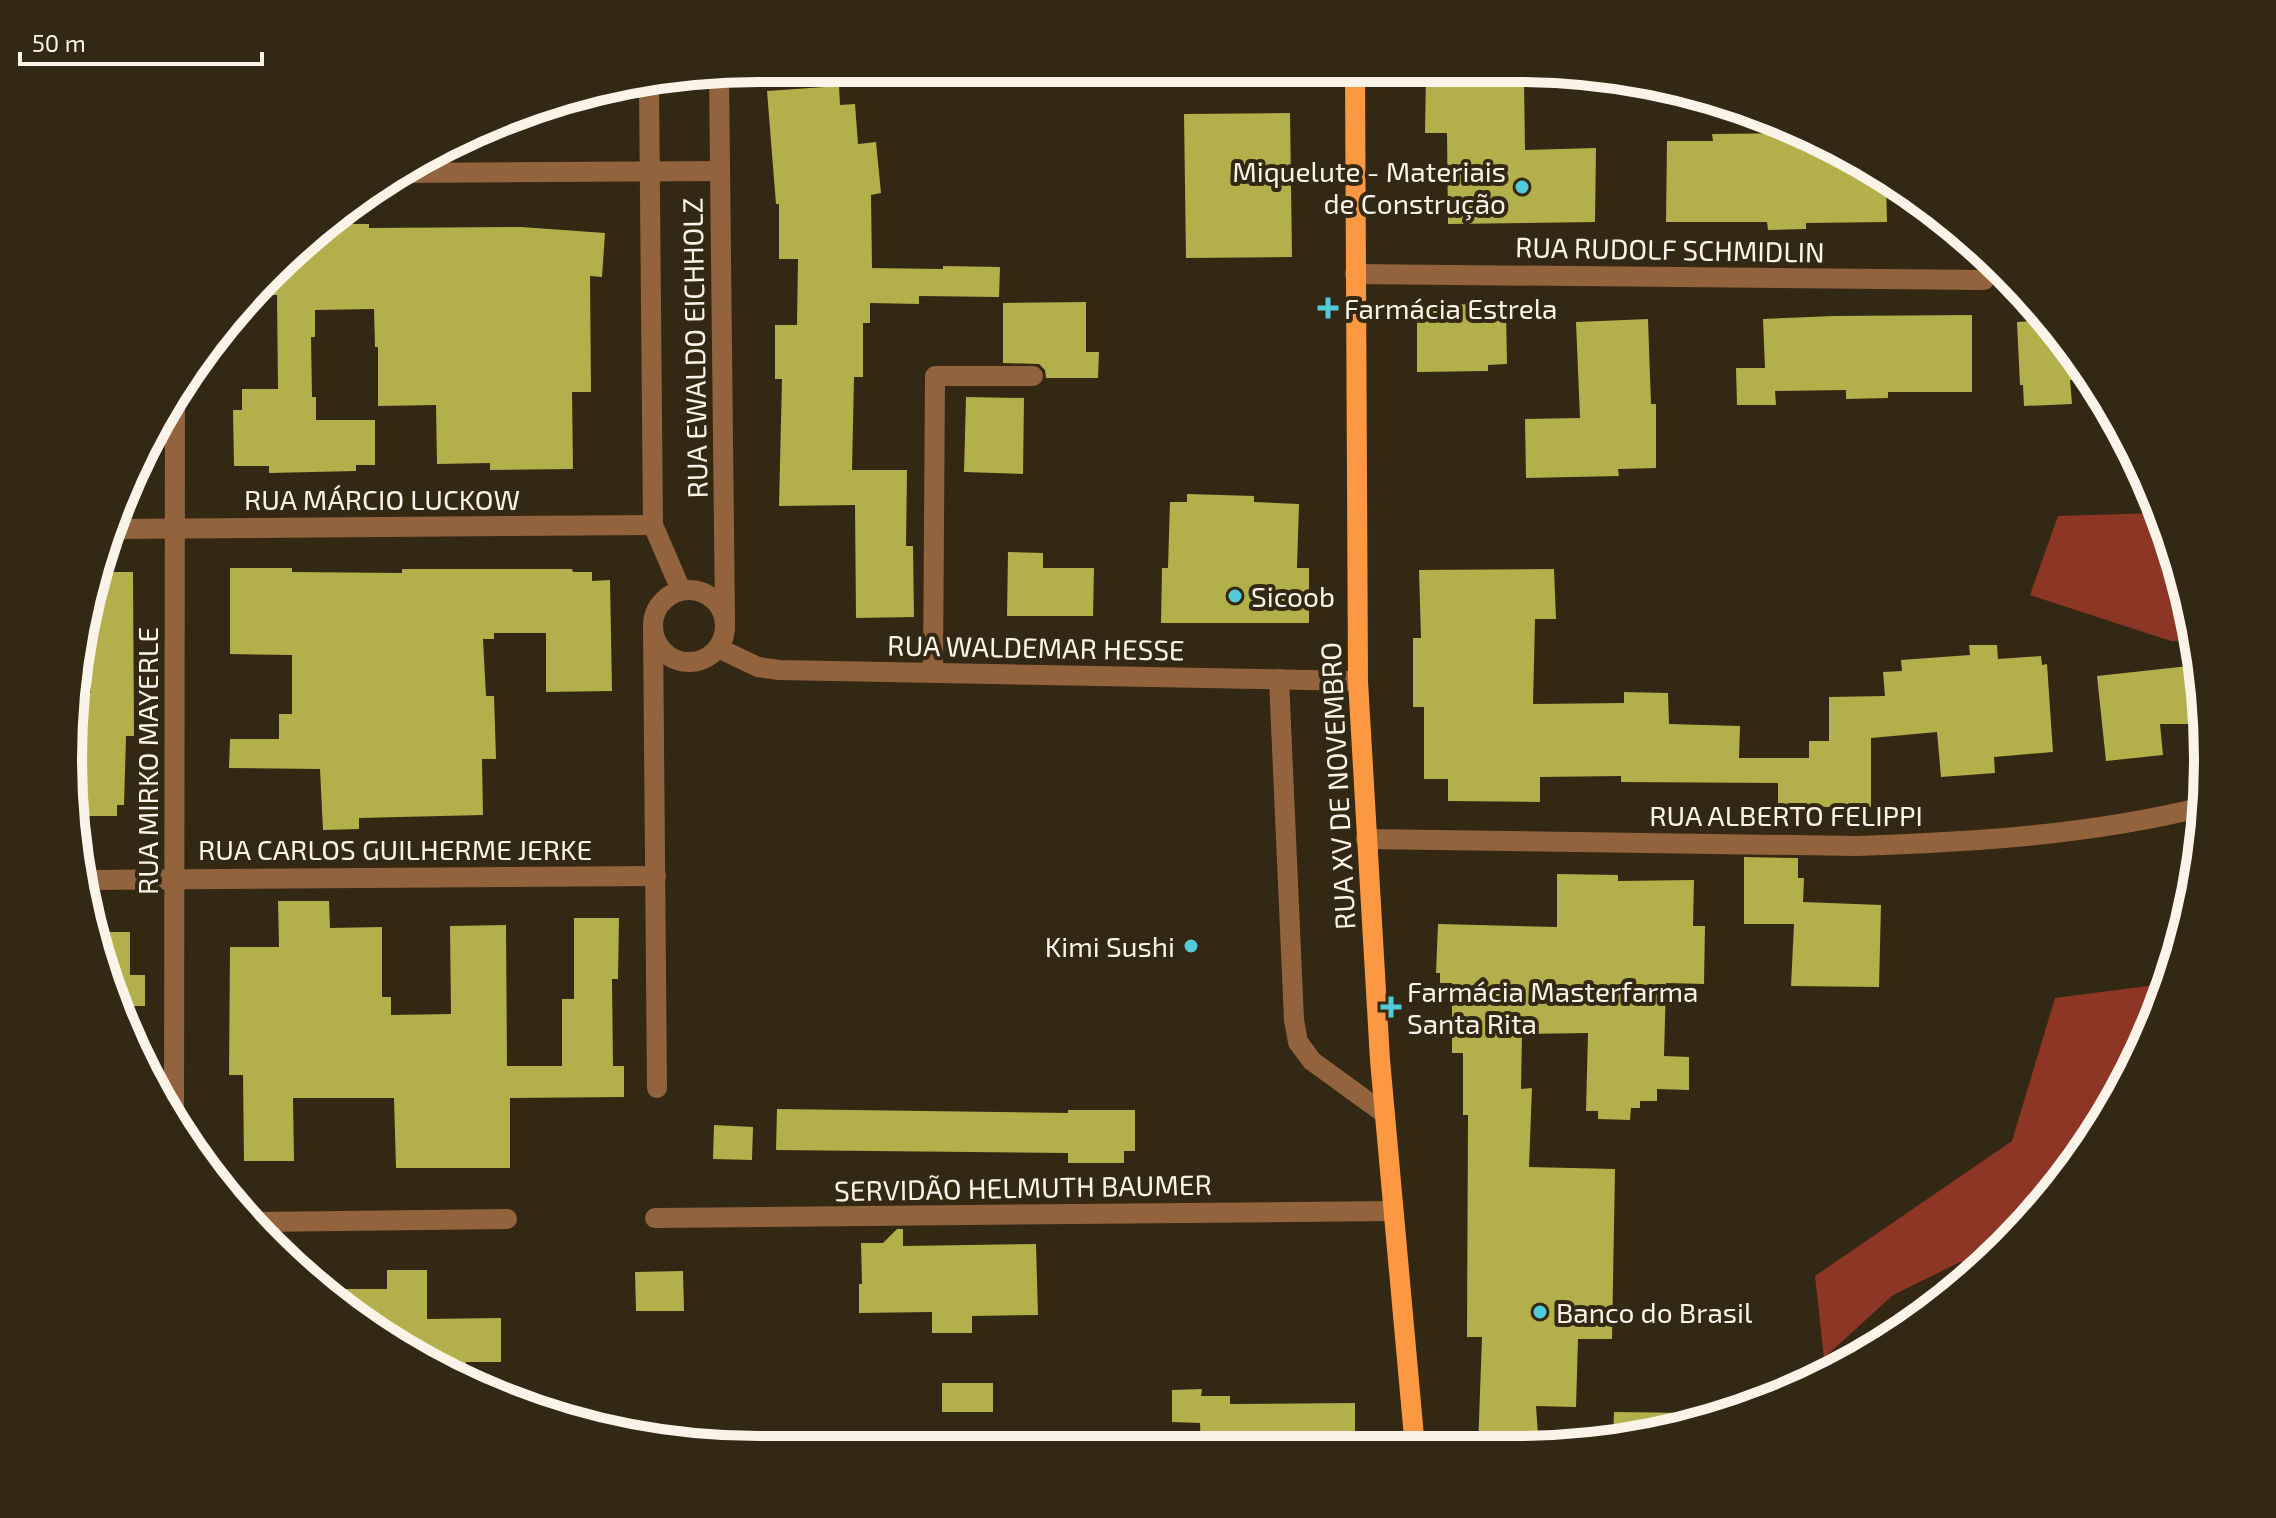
<svg xmlns="http://www.w3.org/2000/svg" width="2276" height="1518" font-family="'Exo 2',sans-serif">
<style>
.forest{fill:#8d3625}
.building{fill:#b3af4b}
.lines{fill:none;stroke-linecap:round;stroke-linejoin:round}
.minor{stroke:#93633d;stroke-width:20}
.major{stroke:#fc9842;stroke-width:20}
.poi-dot{fill:#52cbd8;stroke:#332814;stroke-width:3}
.labels{text-anchor:middle;dominant-baseline:central;stroke-width:8;stroke-linejoin:round;paint-order:stroke}
.poi-label{font-size:28px;fill:#faf3e7;stroke:#332814;text-anchor:start}
.street-label{font-size:28px;fill:#faf3e7;stroke:#332814}
.rim{fill:none;stroke:#faf3e7;stroke-width:10}
</style>
<rect width="100%" height="100%" fill="#332814"/>
<!-- forest -->
<g class="forest">
<path d="M 2159,513 L 2185,581 L 2194,640 L 2171,641 L 2030,595 L 2058,516 Z"/>
<path d="M 2171,983 L 2115,1105 L 2036,1215 L 1984,1264 L 1960,1262 L 1893,1295 L 1824,1358 L 1815,1276 L 2012,1141 L 2055,998 Z"/>
</g>
<!-- building -->
<g class="building">
<path d="M 1426,73 L 1496,73 L 1496,83 L 1524,82 L 1525,150 L 1596,148 L 1595,222 L 1448,224 L 1447,133 L 1425,133 Z"/>
<path d="M 839,86 L 840,105 L 855,104 L 858,144 L 876,142 L 881,193 L 871,195 L 872,268 L 943,269 L 943,266 L 1000,267 L 999,297 L 919,296 L 919,304 L 870,303 L 870,323 L 863,323 L 863,377 L 854,377 L 852,470 L 907,470 L 906,546 L 913,546 L 914,617 L 856,618 L 855,505 L 779,506 L 782,379 L 775,379 L 775,325 L 797,325 L 798,259 L 779,259 L 779,204 L 776,204 L 767,91 Z"/>
<path d="M 1290,113 L 1292,257 L 1186,258 L 1184,114 Z"/>
<path d="M 1802,133 L 1822,139 L 1886,182 L 1887,222 L 1806,223 L 1806,229 L 1768,230 L 1767,222 L 1666,222 L 1667,141 L 1713,141 L 1712,134 Z"/>
<path d="M 332,224 L 369,224 L 369,228 L 521,227 L 605,233 L 602,277 L 590,276 L 591,392 L 572,392 L 573,469 L 490,470 L 490,463 L 437,464 L 436,405 L 378,406 L 378,347 L 375,347 L 374,309 L 315,310 L 315,337 L 311,337 L 312,397 L 316,397 L 316,420 L 375,420 L 375,465 L 356,465 L 356,471 L 269,473 L 269,466 L 234,466 L 233,410 L 242,410 L 242,389 L 278,389 L 277,295 L 257,295 Z"/>
<path d="M 1086,302 L 1086,352 L 1099,352 L 1098,378 L 1046,378 L 1045,370 L 1039,364 L 1003,363 L 1003,303 Z"/>
<path d="M 1489,304 L 1488,311 L 1506,311 L 1507,364 L 1488,365 L 1488,371 L 1417,372 L 1417,305 Z"/>
<path d="M 1972,315 L 1972,392 L 1888,392 L 1888,398 L 1846,399 L 1846,390 L 1775,391 L 1776,405 L 1737,405 L 1736,368 L 1765,368 L 1763,319 L 1834,316 Z"/>
<path d="M 1648,319 L 1651,404 L 1656,404 L 1656,468 L 1618,469 L 1619,476 L 1526,478 L 1525,419 L 1580,418 L 1576,322 Z"/>
<path d="M 2048,320 L 2072,350 L 2074,380 L 2070,380 L 2072,404 L 2024,406 L 2023,385 L 2020,385 L 2017,322 Z"/>
<path d="M 966,397 L 1024,398 L 1023,474 L 964,472 Z"/>
<path d="M 1187,494 L 1254,496 L 1254,502 L 1299,504 L 1297,568 L 1309,568 L 1309,623 L 1161,623 L 1162,568 L 1168,568 L 1170,502 L 1187,502 Z"/>
<path d="M 1008,552 L 1043,553 L 1043,568 L 1094,568 L 1093,616 L 1007,616 Z"/>
<path d="M 230,568 L 292,568 L 292,572 L 402,573 L 402,569 L 572,569 L 573,572 L 592,572 L 592,581 L 610,580 L 612,691 L 546,692 L 546,633 L 494,633 L 494,639 L 483,639 L 486,696 L 494,696 L 496,759 L 482,759 L 483,815 L 359,818 L 359,829 L 323,830 L 320,769 L 229,768 L 230,739 L 279,739 L 279,714 L 292,714 L 292,655 L 230,654 Z"/>
<path d="M 1554,569 L 1556,619 L 1535,619 L 1533,704 L 1624,703 L 1624,692 L 1668,693 L 1669,724 L 1740,726 L 1739,758 L 1809,758 L 1809,741 L 1829,741 L 1829,697 L 1885,696 L 1883,672 L 1902,671 L 1901,660 L 1970,655 L 1969,645 L 1997,645 L 1998,659 L 2041,656 L 2042,665 L 2047,664 L 2053,752 L 1994,757 L 1995,773 L 1941,777 L 1937,732 L 1871,738 L 1871,807 L 1778,807 L 1778,783 L 1621,782 L 1621,776 L 1540,777 L 1540,802 L 1448,801 L 1448,779 L 1424,779 L 1424,707 L 1413,707 L 1413,638 L 1421,638 L 1419,570 Z"/>
<path d="M 102,572 L 133,572 L 134,736 L 126,736 L 124,805 L 117,805 L 117,816 L 80,816 L 70,713 L 74,693 L 91,693 L 90,624 Z"/>
<path d="M 2198,665 L 2206,724 L 2160,724 L 2163,755 L 2106,761 L 2097,676 Z"/>
<path d="M 1744,857 L 1798,858 L 1798,878 L 1804,878 L 1803,902 L 1881,905 L 1879,987 L 1791,986 L 1794,924 L 1744,924 Z"/>
<path d="M 1557,874 L 1618,875 L 1618,881 L 1694,880 L 1693,926 L 1705,926 L 1704,984 L 1666,983 L 1664,1056 L 1689,1057 L 1689,1090 L 1657,1089 L 1657,1101 L 1640,1101 L 1640,1108 L 1631,1108 L 1630,1120 L 1598,1119 L 1598,1111 L 1586,1111 L 1588,1033 L 1522,1034 L 1521,1089 L 1532,1088 L 1529,1167 L 1615,1169 L 1612,1339 L 1578,1339 L 1576,1407 L 1536,1406 L 1539,1448 L 1478,1448 L 1482,1337 L 1467,1337 L 1468,1115 L 1463,1115 L 1463,1053 L 1452,1053 L 1452,983 L 1440,983 L 1440,973 L 1436,973 L 1438,924 L 1557,927 Z"/>
<path d="M 278,901 L 329,901 L 330,928 L 382,927 L 382,997 L 391,997 L 391,1015 L 451,1014 L 450,926 L 506,925 L 507,1066 L 562,1066 L 562,999 L 574,999 L 574,918 L 619,918 L 618,979 L 612,979 L 613,1066 L 624,1066 L 624,1097 L 510,1098 L 510,1168 L 396,1168 L 394,1098 L 293,1098 L 294,1161 L 244,1161 L 243,1075 L 229,1075 L 230,947 L 279,947 Z"/>
<path d="M 91,932 L 130,932 L 130,975 L 145,975 L 145,1006 L 130,1006 L 130,1028 Z"/>
<path d="M 777,1109 L 1068,1113 L 1068,1110 L 1135,1110 L 1135,1151 L 1124,1151 L 1124,1163 L 1068,1163 L 1068,1153 L 776,1150 Z"/>
<path d="M 714,1125 L 753,1127 L 752,1160 L 713,1159 Z"/>
<path d="M 897,1229 L 903,1229 L 903,1246 L 1036,1244 L 1038,1315 L 972,1316 L 972,1333 L 932,1333 L 932,1312 L 859,1313 L 859,1284 L 862,1284 L 861,1243 L 883,1243 Z"/>
<path d="M 387,1270 L 427,1270 L 427,1319 L 501,1318 L 501,1362 L 466,1362 L 466,1383 L 454,1379 L 319,1289 L 387,1289 Z"/>
<path d="M 683,1271 L 684,1311 L 636,1311 L 635,1272 Z"/>
<rect x="942" y="1383" width="51" height="29"/>
<path d="M 1202,1389 L 1201,1396 L 1230,1396 L 1230,1404 L 1355,1403 L 1355,1448 L 1201,1447 L 1200,1423 L 1172,1422 L 1172,1390 Z"/>
<path d="M 1614,1412 L 1696,1413 L 1697,1426 L 1613,1440 Z"/>
</g>
<g class="lines">
<!-- minor -->
<g class="minor">
<path d="M 719,75 L 725,620"/>
<path d="M 649,86 L 653,525 L 681,590"/>
<path d="M 399,173 L 720,171"/>
<path d="M 1355,274 L 1984,280"/>
<path d="M 112,529 L 653,525"/>
<circle cx="689" cy="626" r="36"/>
<path d="M 653,627 L 657,1088"/>
<path d="M 718,648 L 758,667 L 779,670 L 1358,681"/>
<path d="M 933,673 L 935,376 L 1033,376"/>
<path d="M 1279,679 L 1294,1020 L 1298,1042 L 1312,1061 L 1385,1114"/>
<path d="M 1366,839 L 1857,846 C 1974,842 2089,835 2203,807"/>
<path d="M 86,880 L 656,876"/>
<path d="M 174,1121 L 175,401"/>
<path d="M 655,1218 L 1392,1211"/>
<path d="M 257,1222 L 507,1219"/>
</g>
<!-- major -->
<path class="major" d="M 1355,72 L 1358,681 L 1380,1060 L 1415,1448"/>
</g>
<!-- markers -->
<g class="poi-dot">
<circle cx="1522" cy="187" r="8"/>
<path d="M1324 296h8v8h8v8h-8v8h-8v-8h-8v-8h8z"/>
<circle cx="1235" cy="596" r="8"/>
<circle cx="1191" cy="946" r="8"/>
<path d="M1387 995h8v8h8v8h-8v8h-8v-8h-8v-8h8z"/>
<circle cx="1540" cy="1312" r="8"/>
</g>
<g class="labels">
<!-- poi labels -->
<g class="poi-label">
<text x="1506" y="171" text-anchor="end">Miquelute - Materiais<tspan x="1506" dy="32">de Construção</tspan></text>
<text x="1344" y="308">Farmácia Estrela</text>
<text x="1251" y="596">Sicoob</text>
<text x="1175" y="946" text-anchor="end">Kimi Sushi</text>
<text x="1407" y="991">Farmácia Masterfarma<tspan x="1407" dy="32">Santa Rita</tspan></text>
<text x="1556" y="1312">Banco do Brasil</text>
</g>
<!-- street labels -->
<g class="street-label">
<text transform="translate(1670 249) rotate(1)">RUA RUDOLF SCHMIDLIN</text>
<text transform="translate(694 348) rotate(-91)">RUA EWALDO EICHHOLZ</text>
<text x="382" y="499">RUA MÁRCIO LUCKOW</text>
<text transform="translate(1036 647) rotate(1)">RUA WALDEMAR HESSE</text>
<text transform="translate(147 761) rotate(-90)">RUA MIRKO MAYERLE</text>
<text transform="translate(1337 786) rotate(-93)">RUA XV DE NOVEMBRO</text>
<text x="1786" y="815">RUA ALBERTO FELIPPI</text>
<text x="395" y="849">RUA CARLOS GUILHERME JERKE</text>
<text transform="translate(1023 1187) rotate(-1)">SERVIDÃO HELMUTH BAUMER</text>
</g>
</g>
<!-- crop -->
<path d="M0 0H2276V1518H0ZM759 82H1517A677 677 0 0 1 2194 759V759A677 677 0 0 1 1517 1436H759A677 677 0 0 1 82 759V759A677 677 0 0 1 759 82Z" fill="#332814" fill-rule="evenodd"/>
<path class="rim" d="M759 82H1517A677 677 0 0 1 2194 759V759A677 677 0 0 1 1517 1436H759A677 677 0 0 1 82 759V759A677 677 0 0 1 759 82Z"/>
<!-- scale -->
<path d="M20 52v12h242v-12" fill="none" stroke="#faf3e7" stroke-width="4"/>
<text x="32" y="52" font-size="24" fill="#faf3e7" stroke="#332814" stroke-width="6" paint-order="stroke">50 m</text>
</svg>
